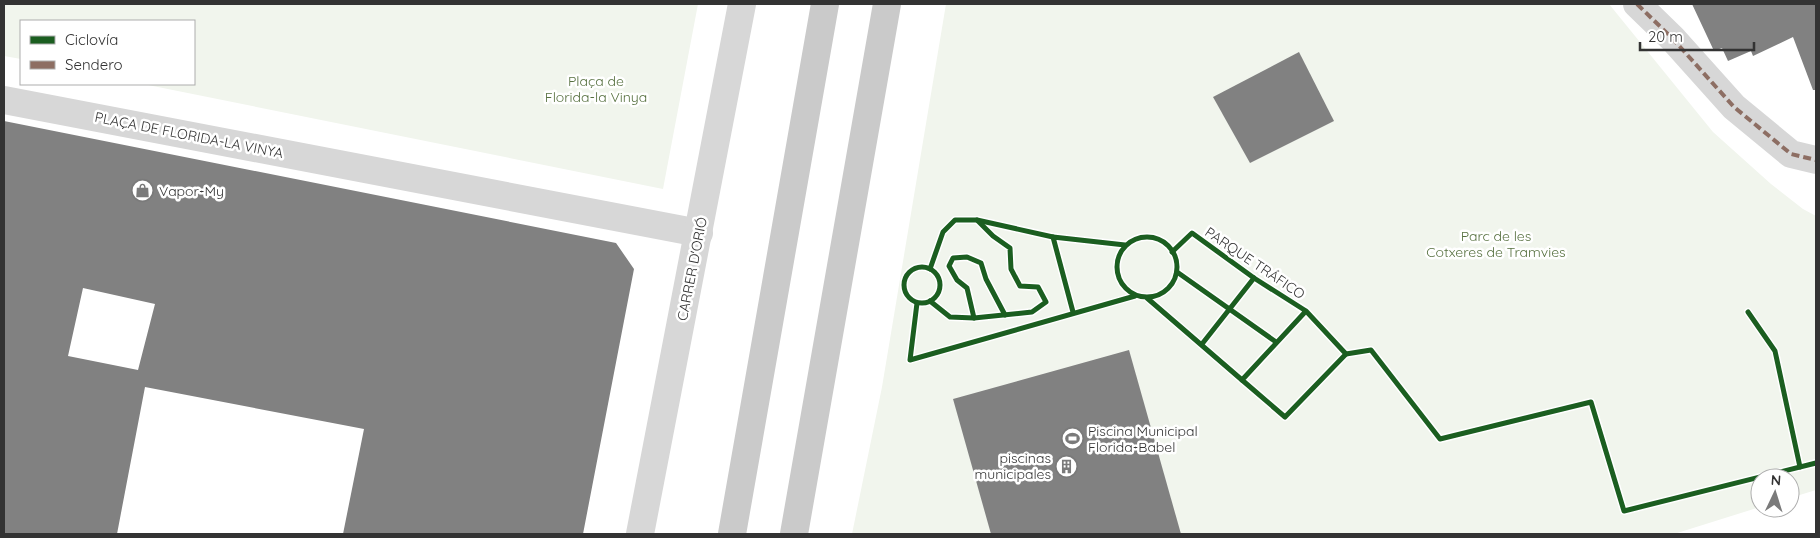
<svg xmlns="http://www.w3.org/2000/svg" width="1820" height="538" font-family="Quicksand,sans-serif">
<style>
.green{fill:#f1f5ed}
.building{fill:#818181;fill-rule:evenodd}
.lines{fill:none;stroke-linecap:round;stroke-linejoin:round}
.street{stroke:#d7d7d7;stroke-width:28}
.primary{stroke:#cacaca;stroke-width:28}
.quiet{stroke:#8d6e63;stroke-width:4;stroke-dasharray:8 4;stroke-linecap:butt}
.cycleway-casing{stroke:#fff;stroke-width:8}
.cycleway{stroke:#1b5e20;stroke-width:5}
.labels{text-anchor:middle;dominant-baseline:central;stroke-width:5;stroke-linejoin:round;paint-order:stroke}
.park-label{font-size:14px;fill:#56703f;stroke:#fff}
.street-label{font-size:14px;fill:#333;stroke:#fff}
.poi-label{font-size:14px;fill:#333;stroke:#fff;text-anchor:start}
</style>
<rect width="100%" height="100%" fill="#fff"/>
<!-- green -->
<g class="green">
<path d="M 4,4 L 698,4 L 663,189 L 143,84 L 194,84 L 194,21 L 21,21 L 21,59 L 4,56 Z"/>
<path d="M 946,4 L 1609,4 L 1713,132 L 1771,184 L 1803,209 L 1816,216 L 1816,490 L 1790,498 L 1790,478 L 1760,478 L 1760,507 L 1674,534 L 852,534 L 882,387 Z"/>
</g>
<!-- building -->
<g class="building">
<path d="M 1692,4 L 1816,4 L 1816,90 L 1813,90 L 1793,37 L 1753,56 L 1751,51 L 1728,61 L 1722,48 L 1714,51 Z"/>
<path d="M 1299,52 L 1334,121 L 1250,163 L 1213,97 Z"/>
<path d="M 4,121 L 616,243 L 634,269 L 583,534 L 343,534 L 364,429 L 145,387 L 117,534 L 4,534 ZM 83,288 L 155,304 L 138,370 L 68,356 Z"/>
<path d="M 1129,350 L 1181,534 L 991,534 L 953,399 Z"/>
</g>
<g class="lines">
<!-- street -->
<g class="street">
<path d="M 1637,4 L 1673,39 L 1734,107 L 1791,154 L 1816,160"/>
<path d="M 4,100 L 699,233"/>
<path d="M 640,534 L 742,4"/>
</g>
<!-- primary -->
<g class="primary">
<path d="M 732,534 L 825,4"/>
<path d="M 794,534 L 887,4"/>
</g>
<!-- quiet -->
<path class="quiet" d="M 1637,4 L 1673,39 L 1734,107 L 1791,154 L 1816,160"/>
<defs>
<g id="cycleway">
<path d="M 977,220 L 1053,237"/>
<circle cx="1147" cy="267" r="30"/>
<path d="M 1172,252 L 1192,233 L 1254,278 L 1306,311 L 1346,354 L 1285,417 L 1242,380 L 1306,311"/>
<circle cx="922" cy="285" r="18"/>
<path d="M 930,269 L 943,232 L 955,220 L 977,220 L 993,236 L 1010,248 L 1011,269 L 1020,286 L 1038,287 L 1046,302 L 1032,312 L 974,318 L 950,317 L 930,301"/>
<path d="M 1177,272 L 1276,342"/>
<path d="M 1147,298 L 1242,380"/>
<path d="M 917,303 L 910,360 L 1135,296"/>
<path d="M 1073,312 L 1053,237 L 1125,245"/>
<path d="M 1748,312 L 1775,351 L 1800,467"/>
<path d="M 974,318 L 967,288 L 957,280 L 949,266 L 953,258 L 967,257 L 981,263 L 986,279 L 1005,315"/>
<path d="M 1202,344 L 1254,278"/>
<path d="M 1346,354 L 1371,350 L 1440,439 L 1591,402 L 1624,511 L 1816,463"/>
</g>
</defs>
<!-- cycleway casing -->
<use href="#cycleway" class="cycleway-casing"/>
<!-- cycleway -->
<use href="#cycleway" class="cycleway"/>
</g>
<!-- icons -->
<defs>
<symbol id="shop-ring" viewBox="-11 -11 22 22"><circle r="9.5" fill="#fff" stroke="#7a7a7a" stroke-width="1.5"/><path d="M-5-2.5h2.3a2.7 3.5 0 0 1 5.4 0H5L5.5 6h-11ZM-1.5-2.5h3a1.5 2.3 0 0 0-3 0Z" fill="#7a7a7a"/></symbol>
<symbol id="stadium-ring" viewBox="-11 -11 22 22"><circle r="9.5" fill="#fff" stroke="#7a7a7a" stroke-width="1.5"/><path d="M0-5a6.5 5 0 1 0 0 10a6.5 5 0 1 0 0-10ZM-3.5-1.8h7v3.6h-7Z" fill="#7a7a7a"/></symbol>
<symbol id="building-ring" viewBox="-11 -11 22 22"><circle r="9.5" fill="#fff" stroke="#7a7a7a" stroke-width="1.5"/><path d="M-4-6H4V6H1V3H-1V6H-4ZM-2.5-4.3h1.7v1.8h-1.7ZM.8-4.3h1.7v1.8H.8ZM-2.5-1h1.7V.8h-1.7ZM.8-1h1.7V.8H.8Z" fill="#7a7a7a"/></symbol>
</defs>
<g fill-rule="evenodd">
<use href="#shop-ring" x="130" y="178" width="25" height="25"/>
<use href="#stadium-ring" x="1060" y="426" width="25" height="25"/>
<use href="#building-ring" x="1054" y="454" width="25" height="25"/>
</g>
<g class="labels">
<!-- park labels -->
<g class="park-label">
<text x="596" y="81">Plaça de<tspan x="596" dy="16">Florida-la Vinya</tspan></text>
<text x="1496" y="236">Parc de les<tspan x="1496" dy="16">Cotxeres de Tramvies</tspan></text>
</g>
<!-- street labels -->
<g class="street-label">
<text transform="translate(189 135) rotate(11)">PLAÇA DE FLORIDA-LA VINYA</text>
<text transform="translate(1255 263) rotate(34)">PARQUE TRÁFICO</text>
<text transform="translate(692 269) rotate(-79)">CARRER D'ORIÓ</text>
</g>
<!-- poi labels -->
<g class="poi-label">
<text x="159" y="191">Vapor-My</text>
<text x="1088" y="431">Piscina Municipal<tspan x="1088" dy="16">Florida-Babel</tspan></text>
<text x="1051" y="458" text-anchor="end">piscinas<tspan x="1051" dy="16">municipales</tspan></text>
</g>
</g>
<!-- border -->
<rect width="1820" height="538" fill="none" stroke="#333333" stroke-width="10"/>
<!-- legend -->
<rect x="20" y="20" width="175" height="65" fill="#ffffff" stroke="#adadad"/>
<rect x="30" y="36" width="25" height="8" fill="#1b5e20" stroke="#adadad"/>
<text x="65" y="45" font-size="15" fill="#333333">Ciclovía</text>
<rect x="30" y="61" width="25" height="8" fill="#8d6e63" stroke="#adadad"/>
<text x="65" y="70" font-size="15" fill="#333333">Sendero</text>
<!-- north arrow -->
<g transform="translate(1775 493) rotate(4)"><circle r="24" fill="#ffffff" stroke="#adadad"/>
<path d="M0-4L9 19L0 12L-9 19Z" fill="#7a7a7a"/>
<text y="-8" font-size="14" font-weight="bold" text-anchor="middle" fill="#333333">N</text>
</g>
<!-- scale -->
<path d="M1640 42v8h114v-8" fill="none" stroke="#333333" stroke-width="2.5"/>
<text x="1648" y="42" font-size="15" fill="#333333" stroke="#ffffff" stroke-width="4" paint-order="stroke">20 m</text>
</svg>
